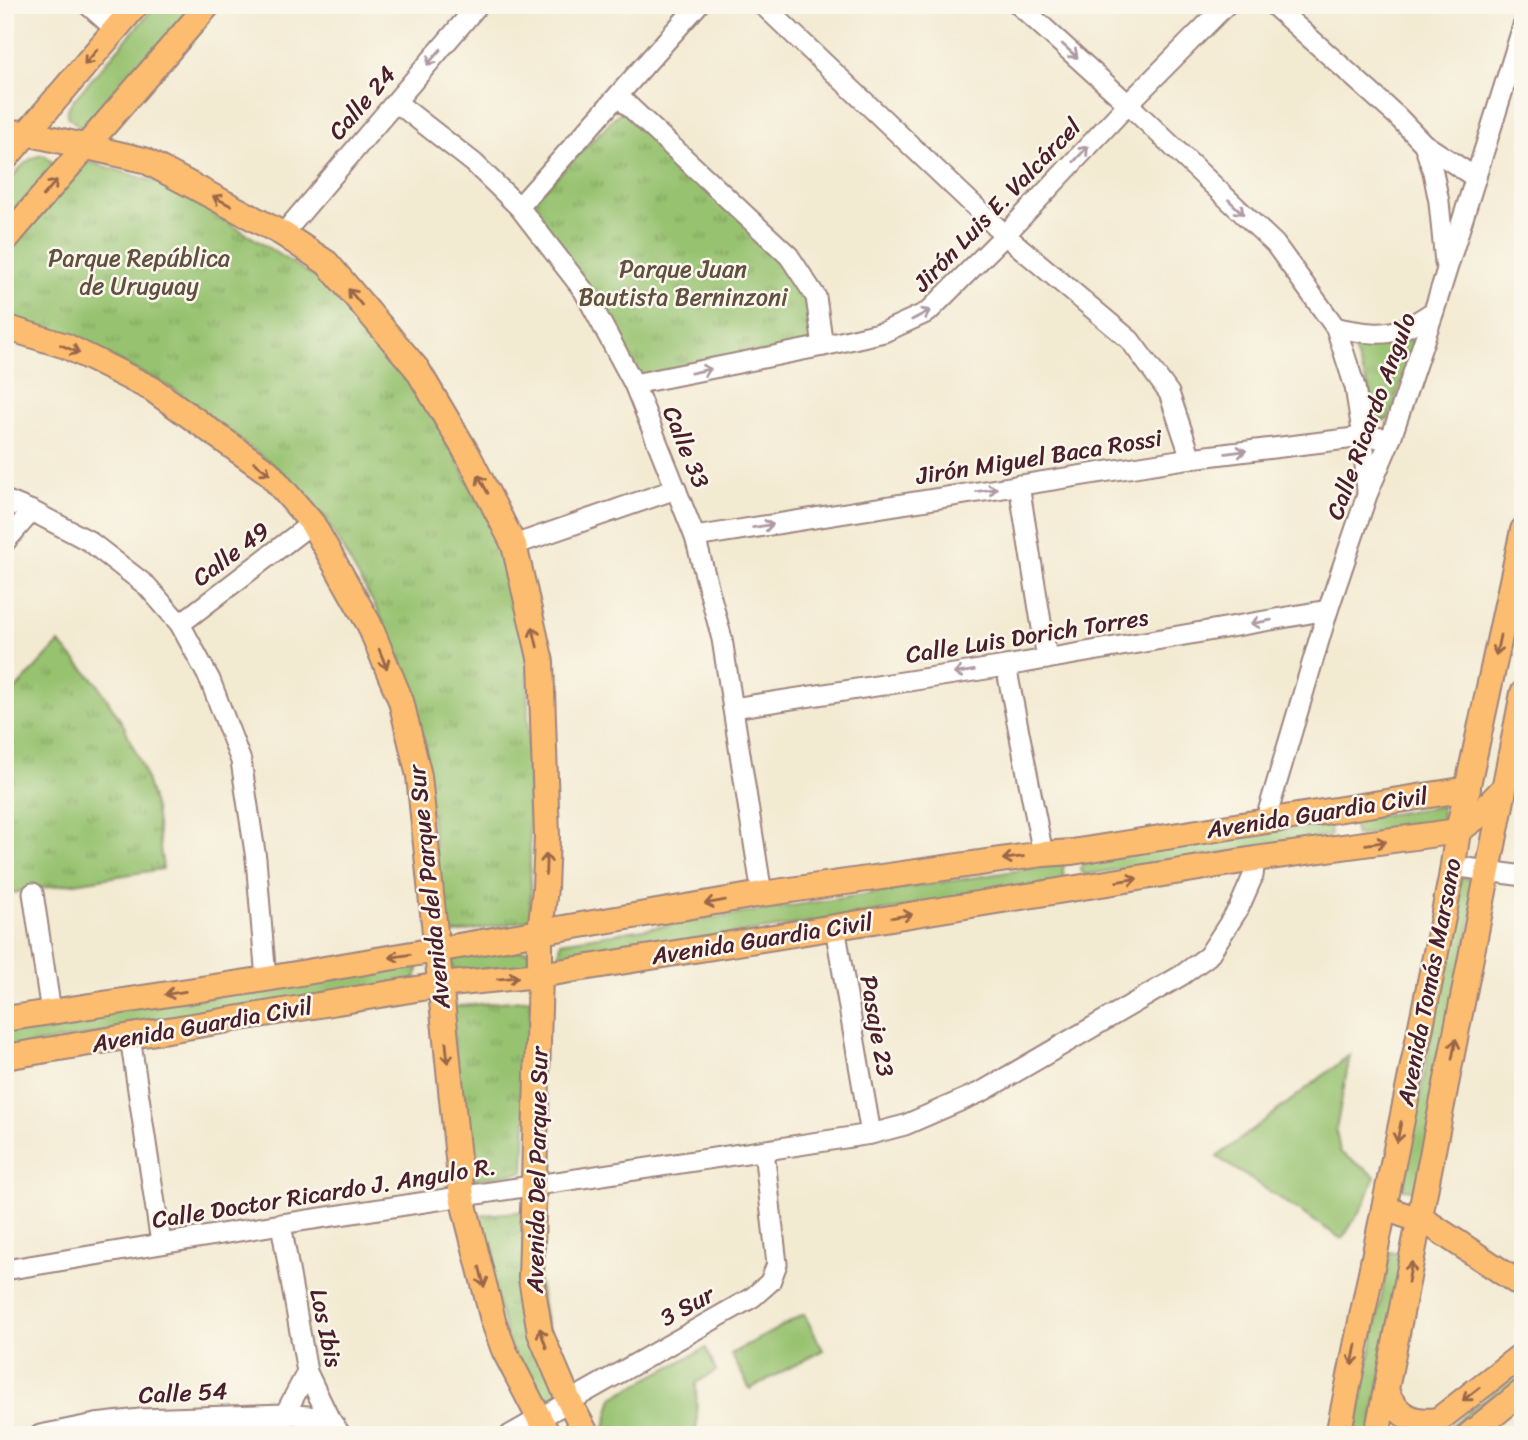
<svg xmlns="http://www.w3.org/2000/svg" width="1528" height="1440" font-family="Sriracha,sans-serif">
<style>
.green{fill:#97c26f;stroke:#70704d;stroke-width:2}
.park{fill:url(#park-tufts);stroke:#70704d;stroke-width:2}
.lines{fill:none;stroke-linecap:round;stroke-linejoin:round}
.minor-casing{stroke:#9e847e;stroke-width:23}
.major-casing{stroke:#9e847e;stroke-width:28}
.minor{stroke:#fff;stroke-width:19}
.major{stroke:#fcbd6f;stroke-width:24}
.oneway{stroke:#ae9aa0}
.oneway2{stroke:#9a664a}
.labels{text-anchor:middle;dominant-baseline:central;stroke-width:5;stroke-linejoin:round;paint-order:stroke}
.street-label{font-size:24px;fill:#4a1f2b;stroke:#fbf7ec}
.park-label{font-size:24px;fill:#61503f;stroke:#fbf7ec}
</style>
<defs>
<pattern id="park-tufts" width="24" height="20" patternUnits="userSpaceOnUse" patternTransform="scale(1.75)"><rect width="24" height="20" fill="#97c26f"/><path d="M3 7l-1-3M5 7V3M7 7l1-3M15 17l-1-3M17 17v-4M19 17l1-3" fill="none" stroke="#7d9d5b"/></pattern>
</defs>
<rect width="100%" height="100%" fill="#fbf7ec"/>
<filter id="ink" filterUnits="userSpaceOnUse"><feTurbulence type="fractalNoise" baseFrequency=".0143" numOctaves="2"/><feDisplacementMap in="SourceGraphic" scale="14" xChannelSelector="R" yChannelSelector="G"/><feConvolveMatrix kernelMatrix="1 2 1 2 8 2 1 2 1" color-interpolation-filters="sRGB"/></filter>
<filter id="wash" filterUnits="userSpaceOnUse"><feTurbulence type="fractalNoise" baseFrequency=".00686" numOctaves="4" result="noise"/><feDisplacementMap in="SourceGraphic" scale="28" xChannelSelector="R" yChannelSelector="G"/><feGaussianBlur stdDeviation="1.57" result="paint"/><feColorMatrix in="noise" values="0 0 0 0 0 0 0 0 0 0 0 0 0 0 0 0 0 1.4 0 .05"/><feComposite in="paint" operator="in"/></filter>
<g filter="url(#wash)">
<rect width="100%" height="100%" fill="#f3ead2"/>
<!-- green -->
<g class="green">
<path d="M 156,5 L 195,5 L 95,119 L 87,127 L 81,128 L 68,117 L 67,110 L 71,103 Z"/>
<path d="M 44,155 L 52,162 L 51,170 L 5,222 L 5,186 C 17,173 26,156 44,155 Z"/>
<path d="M 1441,806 L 1443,821 L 1356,836 L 1353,820 Z"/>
<path d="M 1323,824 L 1329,828 L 1331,836 L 1084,875 L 1080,868 L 1090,858 Z"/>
<path d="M 1065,863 C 1061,871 1063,875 1067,883 L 558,961 L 561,942 Z"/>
<path d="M 1461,877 L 1479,881 L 1417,1191 L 1403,1189 Z"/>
<path d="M 528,950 L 530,965 L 453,973 L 452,958 Z"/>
<path d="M 416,966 L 418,969 L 415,981 L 5,1049 L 5,1027 Z"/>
<path d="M 1350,1055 L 1336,1130 L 1340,1152 L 1375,1176 L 1365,1203 L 1342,1239 L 1217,1157 Z"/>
<path d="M 1390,1252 L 1403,1255 L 1370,1435 L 1355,1434 Z"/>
<path d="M 804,1314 L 823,1350 L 750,1389 L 731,1354 Z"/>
<path d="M 706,1348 L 716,1371 L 696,1383 L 697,1420 L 696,1435 L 609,1435 L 605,1427 L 613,1397 Z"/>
<path d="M 1523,1369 L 1523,1384 L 1459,1435 L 1439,1435 Z"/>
</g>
<!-- park -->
<g class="park">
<path d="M 624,108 L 785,260 L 811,299 L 816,342 L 637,380 L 527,207 Z"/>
<path d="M 87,161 L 172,187 L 332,288 L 417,383 L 503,548 L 527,651 L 531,920 L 444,935 L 425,762 L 411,685 L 378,611 L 326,520 L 282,472 L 175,390 L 90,346 L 5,316 L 5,253 Z"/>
<path d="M 1414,335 L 1417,338 L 1389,419 C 1383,421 1379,421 1375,417 L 1368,386 L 1352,345 L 1358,340 C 1381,343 1391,344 1414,335 Z"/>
<path d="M 59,643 L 97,683 L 124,726 L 143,768 L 155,810 L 163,869 L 5,894 L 5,701 Z"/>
<path d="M 531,999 L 524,1172 L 466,1181 L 451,1007 Z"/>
<path d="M 526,1211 L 560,1398 L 544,1406 L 509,1345 L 474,1216 Z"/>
</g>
</g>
<g filter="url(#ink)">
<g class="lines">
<defs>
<g id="minor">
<path d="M 88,5 L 115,29"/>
<path d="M 763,5 L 1005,235 L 1130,340 L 1169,393 L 1191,458"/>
<path d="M 1019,5 L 1128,104 L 1275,244 L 1336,328 L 1355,387 L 1363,437 L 1367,492"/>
<path d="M 1273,5 L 1397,116 L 1424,144 L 1476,178"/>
<path d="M 618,96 L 789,256 L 816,297 L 823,346"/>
<path d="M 396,102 L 474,163 L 519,207 L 584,291 L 634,384 L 695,537 L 722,639 L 762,894"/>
<path d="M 1424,144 L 1433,172 L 1439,202 L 1445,263"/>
<path d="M 519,207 L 698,5"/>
<path d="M 283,234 L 478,5"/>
<path d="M 1336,328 C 1359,331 1382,338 1404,328 C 1415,324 1425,317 1434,311"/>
<path d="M 634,384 L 823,346 L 884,332 L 928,312 L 1005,235 L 1128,104 L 1226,5"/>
<path d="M 1019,485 L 1047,659"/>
<path d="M 5,500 L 32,511 L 89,541 L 147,586 L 180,624 L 210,680 L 241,761 L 256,859 L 266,979"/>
<path d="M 695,537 L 1191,458 L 1363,437 L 1391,438"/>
<path d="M 5,542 L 32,511"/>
<path d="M 514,545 L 676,489"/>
<path d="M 180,624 L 312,523"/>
<path d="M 1006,666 L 1043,854"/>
<path d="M 733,708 L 1006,666 L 1328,610"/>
<path d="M 1265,822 L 1328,610 L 1367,495 L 1391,438 L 1434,311 L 1523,26"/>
<path d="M 1453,866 L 1523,876"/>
<path d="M 33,893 L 51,1012"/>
<path d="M 835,927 L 871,1134"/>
<path d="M 130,1037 L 161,1243"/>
<path d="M 281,1224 L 307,1372 L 329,1418 L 341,1435"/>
<path d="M 5,1270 L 281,1224 L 871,1134 L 905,1125 L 983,1091 L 1182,975 L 1208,956 L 1239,908 L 1253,876 L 1255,859"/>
<path d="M 40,1435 L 95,1424 L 140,1419 L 285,1414 L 329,1418"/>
<path d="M 279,1435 L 285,1414 L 307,1372"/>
<path d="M 510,1435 L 753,1297 L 770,1282 L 777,1264 L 764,1151"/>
</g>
<g id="major">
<path d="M 5,132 L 27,133 L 144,160 L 283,234 L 327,263 L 417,369 L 468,455 L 514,545 L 541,662 L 547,836 L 545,888 L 540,932 L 540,975 L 531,1278 L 540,1333 L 569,1401 L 587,1435"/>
<path d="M 5,159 L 136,5"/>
<path d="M 5,240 L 208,5"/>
<path d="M 5,327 L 66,346 L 152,389 L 268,472 L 312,523 L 369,624 L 401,701 L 419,776 L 462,1197 L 493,1320 L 504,1350 L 548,1435"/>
<path d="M 5,1019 L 266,979 L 762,894 L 1043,854 L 1072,852 L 1468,789"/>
<path d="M 5,1057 L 440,985 L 540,975 L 1255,859 L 1458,831 L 1477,817 L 1503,789"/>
<path d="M 1384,1208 L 1428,1223 L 1523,1286"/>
<path d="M 1386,1391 C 1396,1414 1412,1424 1437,1420"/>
<path d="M 1338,1435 L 1451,878 L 1458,831 L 1523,530"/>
<path d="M 1377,1435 L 1523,693"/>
<path d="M 1419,1435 L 1523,1354"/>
<path d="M 1469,1435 L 1523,1391"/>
</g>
</defs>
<!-- minor casing -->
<use href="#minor" class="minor-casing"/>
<!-- major casing -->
<use href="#major" class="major-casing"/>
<!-- minor -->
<use href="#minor" class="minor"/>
<!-- major -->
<use href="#major" class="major"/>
</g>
<!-- one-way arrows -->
<defs><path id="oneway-shaft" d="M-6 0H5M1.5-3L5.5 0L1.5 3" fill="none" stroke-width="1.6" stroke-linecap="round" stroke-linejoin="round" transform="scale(1.75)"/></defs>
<g class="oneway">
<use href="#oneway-shaft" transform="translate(1070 51) rotate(42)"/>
<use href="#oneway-shaft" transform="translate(434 57) rotate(131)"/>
<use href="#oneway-shaft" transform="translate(1081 154) rotate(-47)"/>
<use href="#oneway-shaft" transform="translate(1236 207) rotate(44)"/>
<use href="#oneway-shaft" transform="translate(921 315) rotate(-28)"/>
<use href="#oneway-shaft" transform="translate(701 371) rotate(-12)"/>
<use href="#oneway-shaft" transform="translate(1236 452) rotate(-7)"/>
<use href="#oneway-shaft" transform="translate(987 490) rotate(-9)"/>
<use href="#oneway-shaft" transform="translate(763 526) rotate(-9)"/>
<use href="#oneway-shaft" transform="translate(1261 622) rotate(170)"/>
<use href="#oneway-shaft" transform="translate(964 672) rotate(171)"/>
</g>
<g class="oneway2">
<use href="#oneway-shaft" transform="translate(91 57) rotate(130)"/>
<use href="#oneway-shaft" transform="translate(50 188) rotate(-49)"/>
<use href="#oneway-shaft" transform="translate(222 201) rotate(-152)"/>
<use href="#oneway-shaft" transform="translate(355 297) rotate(-130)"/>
<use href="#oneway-shaft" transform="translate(70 349) rotate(24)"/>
<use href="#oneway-shaft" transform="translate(262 468) rotate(38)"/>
<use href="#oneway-shaft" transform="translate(483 484) rotate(-118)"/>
<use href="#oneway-shaft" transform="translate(535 637) rotate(-103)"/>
<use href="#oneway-shaft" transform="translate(1498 645) rotate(102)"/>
<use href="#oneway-shaft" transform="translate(383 659) rotate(68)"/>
<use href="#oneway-shaft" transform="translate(1376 843) rotate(-8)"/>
<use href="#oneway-shaft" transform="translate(1013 858) rotate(172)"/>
<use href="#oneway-shaft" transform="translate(546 864) rotate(-88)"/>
<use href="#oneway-shaft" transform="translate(1127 880) rotate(-9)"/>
<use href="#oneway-shaft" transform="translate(715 902) rotate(170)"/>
<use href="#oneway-shaft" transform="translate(902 916) rotate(-9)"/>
<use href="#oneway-shaft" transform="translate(400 956) rotate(171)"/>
<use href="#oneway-shaft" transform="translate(508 978) rotate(-6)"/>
<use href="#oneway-shaft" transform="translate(175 993) rotate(171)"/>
<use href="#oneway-shaft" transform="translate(1454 1049) rotate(-79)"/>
<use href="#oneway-shaft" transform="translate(447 1053) rotate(84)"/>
<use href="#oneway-shaft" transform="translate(1399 1132) rotate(101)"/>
<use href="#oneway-shaft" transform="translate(1410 1272) rotate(-79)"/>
<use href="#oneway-shaft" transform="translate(482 1277) rotate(76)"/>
<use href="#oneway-shaft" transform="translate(543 1338) rotate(-109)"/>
<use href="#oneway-shaft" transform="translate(1354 1355) rotate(101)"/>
<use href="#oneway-shaft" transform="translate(1471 1394) rotate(142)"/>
</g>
</g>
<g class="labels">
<!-- street labels -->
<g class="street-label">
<text transform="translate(362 103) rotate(-49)">Calle 24</text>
<text transform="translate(997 205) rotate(-46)">Jirón Luis E. Valcárcel</text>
<text transform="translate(1371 416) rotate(-70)">Calle Ricardo Angulo</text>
<text transform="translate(686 447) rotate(68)">Calle 33</text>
<text transform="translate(1039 457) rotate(-9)">Jirón Miguel Baca Rossi</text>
<text transform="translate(231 554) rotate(-37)">Calle 49</text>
<text transform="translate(1027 636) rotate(-9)">Calle Luis Dorich Torres</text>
<text transform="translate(1317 813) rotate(-9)">Avenida Guardia Civil</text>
<text transform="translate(429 887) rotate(-96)">Avenida del Parque Sur</text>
<text transform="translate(762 939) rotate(-9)">Avenida Guardia Civil</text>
<text transform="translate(1429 982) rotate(-79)">Avenida Tomás Marsano</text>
<text transform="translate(202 1025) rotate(-10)">Avenida Guardia Civil</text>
<text transform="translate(877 1026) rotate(80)">Pasaje 23</text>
<text transform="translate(537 1170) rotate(-89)">Avenida Del Parque Sur</text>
<text transform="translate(324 1193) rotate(-9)">Calle Doctor Ricardo J. Angulo R.</text>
<text transform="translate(687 1306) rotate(-29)">3 Sur</text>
<text transform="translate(326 1328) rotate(78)">Los Ibis</text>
<text transform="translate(183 1393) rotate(-3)">Calle 54</text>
</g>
<!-- park labels -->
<g class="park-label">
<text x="139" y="258">Parque República<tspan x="139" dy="28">de Uruguay</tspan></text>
<text x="683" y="269">Parque Juan<tspan x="683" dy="28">Bautista Berninzoni</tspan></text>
</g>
</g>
<!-- margin -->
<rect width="1528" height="1440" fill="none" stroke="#fbf7ec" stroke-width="28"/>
</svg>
